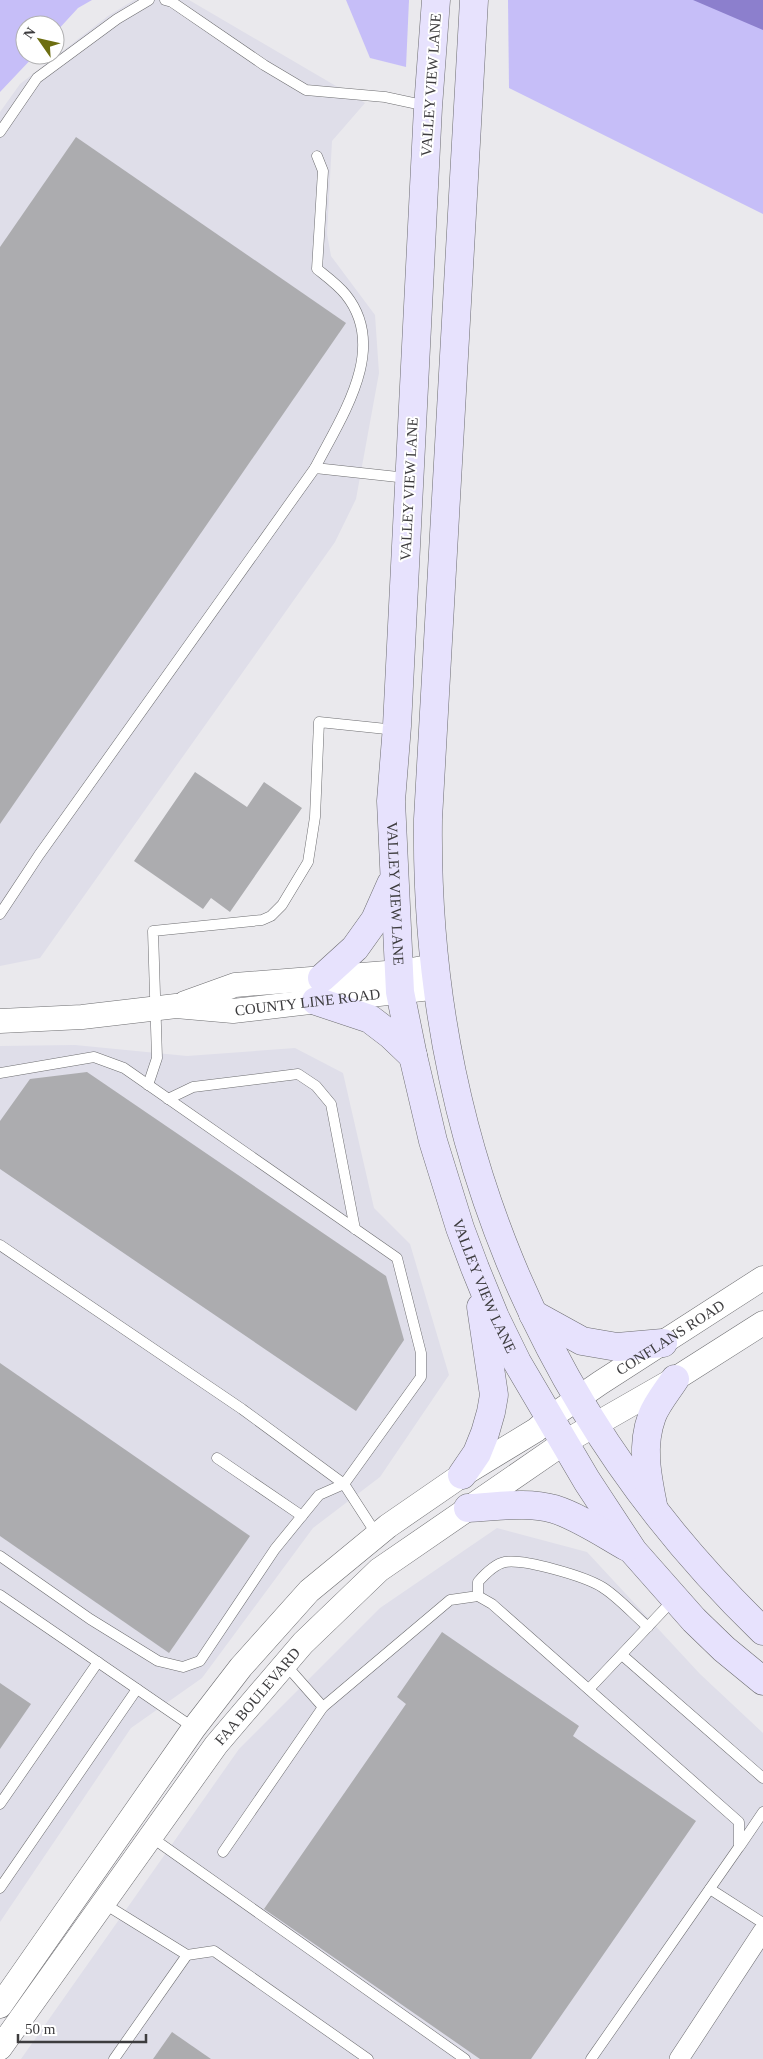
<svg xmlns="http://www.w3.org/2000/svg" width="763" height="2059" font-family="'Times New Roman',serif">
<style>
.built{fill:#dfdee9}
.green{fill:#c6bef8}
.water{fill:#8c7fcd}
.building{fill:#acacaf}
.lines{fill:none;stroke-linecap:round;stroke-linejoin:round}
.service-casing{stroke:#6d6d70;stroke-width:11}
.minor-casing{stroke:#6d6d70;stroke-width:20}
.tertiary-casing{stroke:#6d6d70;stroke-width:25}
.secondary-casing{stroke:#6d6d70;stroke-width:29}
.service{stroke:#fff;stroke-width:10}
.minor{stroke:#fff;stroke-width:19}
.tertiary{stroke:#fff;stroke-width:24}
.secondary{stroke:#e7e2fd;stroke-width:28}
.labels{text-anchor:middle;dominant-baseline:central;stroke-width:4;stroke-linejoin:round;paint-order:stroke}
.street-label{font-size:15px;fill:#3d3c3e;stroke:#fff}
</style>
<rect width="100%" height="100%" fill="#eae9ed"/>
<!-- built -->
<g class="built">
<path d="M 134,0 L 189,0 L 365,103 L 332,141 L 327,234 L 331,256 L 375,315 L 379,373 L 356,499 L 335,542 L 40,958 L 0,966 L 0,112 L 20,84 L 108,16 Z"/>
<path d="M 75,1045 L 187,1056 L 295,1048 L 343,1073 L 374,1208 L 410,1244 L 449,1375 L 380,1477 L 313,1528 L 202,1678 L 131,1728 L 0,1922 L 0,1046 Z"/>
<path d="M 497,1528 L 587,1552 L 700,1674 L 763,1733 L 763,2059 L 21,2059 L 239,1749 L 380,1608 Z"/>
</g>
<!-- green -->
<g class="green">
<path d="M 0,0 L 92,0 L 78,8 L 55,33 L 55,25 L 25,25 L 25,55 L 35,55 L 0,92 Z"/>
<path d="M 346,0 L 409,0 L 406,67 L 370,58 Z"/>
<path d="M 508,0 L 763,0 L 763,214 L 509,88 Z"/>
</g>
<!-- water -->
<path class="water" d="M 693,0 L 763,0 L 763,30 Z"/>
<!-- building -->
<g class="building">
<path d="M 76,137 L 346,323 L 0,824 L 0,247 Z"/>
<path d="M 195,772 L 247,807 L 264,782 L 302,808 L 230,912 L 211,898 L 203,909 L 134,861 Z"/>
<path d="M 87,1072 L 386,1276 L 404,1340 L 356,1411 L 0,1169 L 0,1121 L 30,1079 Z"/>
<path d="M 0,1363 L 250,1536 L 169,1653 L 0,1536 Z"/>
<path d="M 442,1632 L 579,1726 L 573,1736 L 696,1821 L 531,2059 L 480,2059 L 264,1909 L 406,1704 L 397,1697 Z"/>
<path d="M 0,1683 L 31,1704 L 0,1749 Z"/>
<path d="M 172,2032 L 211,2059 L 153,2059 Z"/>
</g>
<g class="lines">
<defs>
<g id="service">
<path d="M 165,0 L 172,2 L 264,65 L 306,90 L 385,97 L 427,106"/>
<path d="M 0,132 L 37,78 L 117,19 L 149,0"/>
<path d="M 315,468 C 341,417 389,349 346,295 C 338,285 327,277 317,269 L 323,171 L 317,156"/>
<path d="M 0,914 L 39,855 L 315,468 L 407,478"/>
<path d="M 0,1073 L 94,1057 L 124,1068 L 397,1258 L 421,1353 L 421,1377 L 344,1484 L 319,1495 L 275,1549 L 200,1661 L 183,1667 L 158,1661 L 90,1619 L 0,1556"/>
<path d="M 148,1085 L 157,1058 L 153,931 L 262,920 L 271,916 L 282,905 L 308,862 L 315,817 L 319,722 L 396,730"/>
<path d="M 168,1099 L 193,1087 L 298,1074 L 316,1086 L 331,1104 L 355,1229"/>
<path d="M 0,1245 L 242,1409 L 344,1484 L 377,1535"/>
<path d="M 217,1458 L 302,1516"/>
<path d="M 0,1595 L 194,1728"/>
<path d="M 478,1596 L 478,1582 C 485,1574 495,1564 505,1562 C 525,1559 584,1576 602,1587 C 617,1596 634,1615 648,1627"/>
<path d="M 622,1655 L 763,1778"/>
<path d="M 285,1664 L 323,1707"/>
<path d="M 589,1689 L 674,1599"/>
<path d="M 0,1804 L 98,1662"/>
<path d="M 151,1837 L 465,2059"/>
<path d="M 740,1846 L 763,1812"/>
<path d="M 223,1852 L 323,1707 L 450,1600 L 478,1596 L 492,1604 L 739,1822 L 739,1847 L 591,2059"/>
<path d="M 0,1888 L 137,1689"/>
<path d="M 710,1889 L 763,1923"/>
<path d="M 103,1903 L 187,1955 L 214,1951 L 368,2059"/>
<path d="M 114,2059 L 187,1955"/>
</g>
<path id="minor" d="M 679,2059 L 763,1931"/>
<g id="tertiary">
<path d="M 185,1003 L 235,985 L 399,972 L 435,966"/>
<path id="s1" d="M 0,1021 L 82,1017 L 176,1006 L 233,1011 L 439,987"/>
<path id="s2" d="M 0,2006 L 194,1728 L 241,1667 L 309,1591 L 388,1526 L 462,1475 L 536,1430 L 551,1417 L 600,1383 L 763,1278"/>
<path id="s3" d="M 0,2048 L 216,1745 L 303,1643 L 379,1570 L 565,1442 L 675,1379 L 763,1323"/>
</g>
<g id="secondary">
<path id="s4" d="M 436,0 L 428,107 L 397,726 L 391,801 L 400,992 L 413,1056 L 433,1141 L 460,1228 L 475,1268 L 495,1317 L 517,1362 L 587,1481 L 633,1551 L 694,1620 L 724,1649 L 763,1681"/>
<path d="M 474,0 L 428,819 C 424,1131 538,1414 763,1631"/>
<path d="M 322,978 L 355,948 L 375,920 L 391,884"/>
<path d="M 316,1001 L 370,1019 L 391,1035 L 413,1056"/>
<path d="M 533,1314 L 582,1341 L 617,1347 L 663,1343"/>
<path d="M 462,1475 L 477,1453 L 485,1433 L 491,1412 L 494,1395 L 481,1307"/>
<path d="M 653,1505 C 647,1475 641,1446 652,1416 C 657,1403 668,1390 675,1379"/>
<path d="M 468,1508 C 495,1507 527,1501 554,1509 C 579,1517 604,1534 627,1547"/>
</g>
</defs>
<!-- service casing -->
<use href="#service" class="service-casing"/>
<!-- minor casing -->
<use href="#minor" class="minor-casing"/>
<!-- tertiary casing -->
<use href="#tertiary" class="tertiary-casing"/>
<!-- secondary casing -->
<use href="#secondary" class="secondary-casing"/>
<!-- service -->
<use href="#service" class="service"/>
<!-- minor -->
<use href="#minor" class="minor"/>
<!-- tertiary -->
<use href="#tertiary" class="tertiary"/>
<!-- secondary -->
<use href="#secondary" class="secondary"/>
</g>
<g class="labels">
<!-- street labels -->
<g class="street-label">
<text transform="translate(431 85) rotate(-86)">VALLEY VIEW LANE</text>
<text transform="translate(409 489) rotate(-87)">VALLEY VIEW LANE</text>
<text stroke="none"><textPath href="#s4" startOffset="895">VALLEY VIEW LANE</textPath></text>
<text stroke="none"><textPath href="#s1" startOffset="309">COUNTY LINE ROAD</textPath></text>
<text stroke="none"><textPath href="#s4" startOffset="1300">VALLEY VIEW LANE</textPath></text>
<text stroke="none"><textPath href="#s2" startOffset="960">CONFLANS ROAD</textPath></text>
<text stroke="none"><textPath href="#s3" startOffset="436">FAA BOULEVARD</textPath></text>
</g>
</g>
<!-- north arrow -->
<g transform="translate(40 40) rotate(304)"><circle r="24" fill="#ffffff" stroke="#b1b1b2"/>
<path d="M0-4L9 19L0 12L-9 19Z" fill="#6d6e11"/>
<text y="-8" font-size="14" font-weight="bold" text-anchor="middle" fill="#3d3c3e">N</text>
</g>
<!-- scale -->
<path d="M18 2034v8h128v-8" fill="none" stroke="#3d3c3e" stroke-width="2.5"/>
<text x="25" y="2034" font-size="15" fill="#3d3c3e" stroke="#ffffff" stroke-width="4" paint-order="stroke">50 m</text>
</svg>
